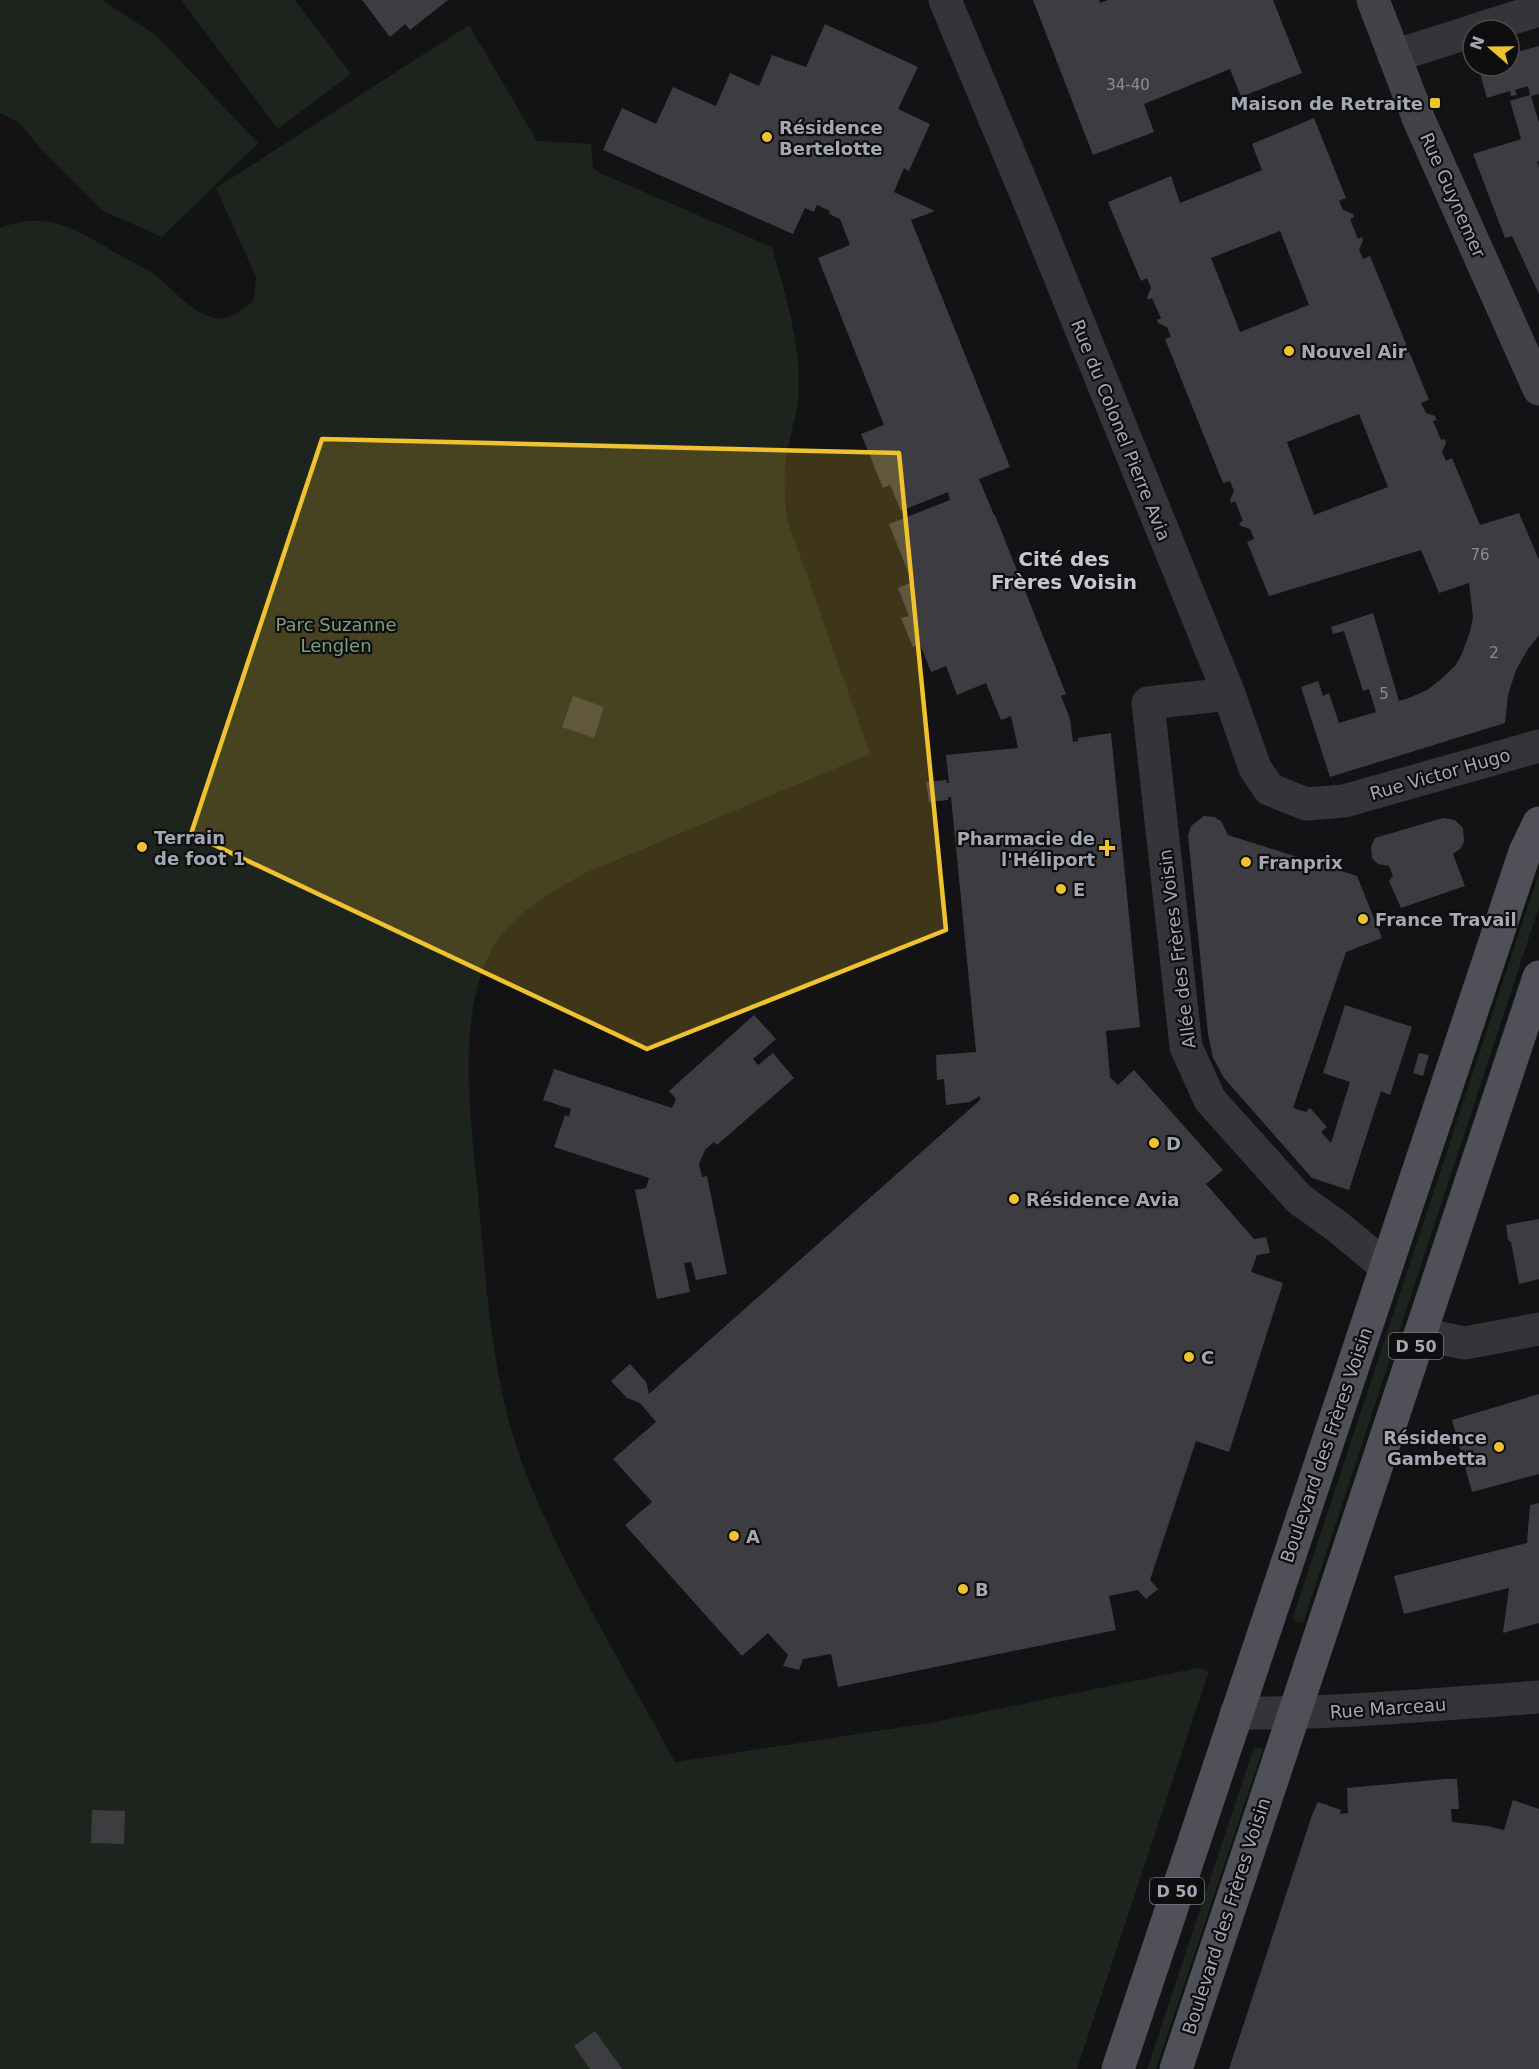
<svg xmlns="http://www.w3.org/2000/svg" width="1539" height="2069" font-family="'DejaVu Sans',sans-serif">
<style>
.green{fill:#1d241e}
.building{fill:#3d3d41;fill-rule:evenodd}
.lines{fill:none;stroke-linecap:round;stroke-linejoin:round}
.minor{stroke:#343439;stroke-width:33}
.secondary{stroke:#424349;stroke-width:33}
.primary{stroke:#505158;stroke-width:33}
.marked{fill:#f0c22f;fill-opacity:0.2;stroke:#f0c22f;stroke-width:4.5;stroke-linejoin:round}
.poi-dot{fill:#f0c22f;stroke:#0e0e0f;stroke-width:2}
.labels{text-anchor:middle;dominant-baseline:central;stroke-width:4.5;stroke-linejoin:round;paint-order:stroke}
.number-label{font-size:15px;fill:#8a8d98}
.shield{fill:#0e0e0f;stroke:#777a83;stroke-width:1.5}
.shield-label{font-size:16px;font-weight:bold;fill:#a4a8b5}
.poi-label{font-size:18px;font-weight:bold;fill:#a4a8b5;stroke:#0e0e0f;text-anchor:start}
.street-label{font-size:18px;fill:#a4a8b5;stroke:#0e0e0f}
.park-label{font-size:18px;fill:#7ba081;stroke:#0e0e0f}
.neighbourhood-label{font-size:20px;font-weight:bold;fill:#c5c7d1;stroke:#0e0e0f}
</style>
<rect width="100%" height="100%" fill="#131214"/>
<!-- green -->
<g class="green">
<path d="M 0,0 L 102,0 L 156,35 L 258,143 L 162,237 L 103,211 L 40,148 L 20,123 L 0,113 Z"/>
<path d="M 181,0 L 295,0 L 351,74 L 278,129 Z"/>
<path d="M 469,25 L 537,141 L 591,144 L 593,168 L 600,173 L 772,247 C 784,292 800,339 799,387 C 798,412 790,434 786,459 C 783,479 785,499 787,519 L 870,754 L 583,874 C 553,891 510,916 493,947 C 454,1017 472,1128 479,1204 C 487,1296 493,1392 528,1479 C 568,1577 625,1669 675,1762 L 929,1723 L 1197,1668 L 1209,1671 L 1077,2069 L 0,2069 L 0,228 C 49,209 78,231 120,255 C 133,263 148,269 160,279 C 177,293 193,314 216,318 C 230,320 242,310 253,302 L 256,277 L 216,188 Z"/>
<path d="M 1539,873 L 1539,907 L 1303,1623 L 1292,1620 Z"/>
<path d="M 1254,1747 L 1263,1749 L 1156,2069 L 1147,2069 Z"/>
</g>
<!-- building -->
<g class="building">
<path d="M 362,0 L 448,0 L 410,30 L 405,24 L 390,37 Z"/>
<path d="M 1033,0 L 1099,0 L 1100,3 L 1108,0 L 1273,0 L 1302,73 L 1241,97 L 1230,69 L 1144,104 L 1154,132 L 1093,155 Z"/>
<path d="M 825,24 L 918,67 L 898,109 L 930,124 L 909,171 L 904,168 L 894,192 L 935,211 L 911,220 L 1010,467 L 979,479 L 994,515 L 995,515 L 1066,694 L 1061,696 L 1070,719 L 1073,742 L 1078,741 L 1078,738 L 1111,733 L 1140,1027 L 1106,1031 L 1110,1077 L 1118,1085 L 1134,1070 L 1223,1170 L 1206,1184 L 1254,1239 L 1266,1237 L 1270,1253 L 1257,1255 L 1251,1272 L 1283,1283 L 1229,1452 L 1196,1441 L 1150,1580 L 1158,1589 L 1146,1599 L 1138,1590 L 1109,1596 L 1116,1630 L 838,1687 L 831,1654 L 803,1659 L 799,1670 L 783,1666 L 788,1655 L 768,1633 L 742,1656 L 625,1525 L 652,1502 L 613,1459 L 656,1422 L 640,1403 L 627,1398 L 611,1381 L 630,1364 L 646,1382 L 649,1394 L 980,1100 L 980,1096 L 970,1102 L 946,1105 L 944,1079 L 937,1080 L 936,1055 L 976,1052 L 951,797 L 948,797 L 948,800 L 929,802 L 926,782 L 946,780 L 947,783 L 949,783 L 946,755 L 1018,748 L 1011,716 L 1001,720 L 986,683 L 957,695 L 946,666 L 931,672 L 920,644 L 913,647 L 901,618 L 909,616 L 898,588 L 912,582 L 889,524 L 950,500 L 948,492 L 901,511 L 890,485 L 883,488 L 861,434 L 884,425 L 818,258 L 850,245 L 840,219 L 829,214 L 830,211 L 817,205 L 814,212 L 805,208 L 793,234 L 603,150 L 622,108 L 656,124 L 673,87 L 716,106 L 730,73 L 759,86 L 772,55 L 806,67 Z"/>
<path d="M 1515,43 L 1517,52 L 1539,46 L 1539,94 L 1531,96 L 1539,123 L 1539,161 L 1537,162 L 1539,167 L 1539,294 L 1512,236 L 1505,238 L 1473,154 L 1521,139 L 1510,101 L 1530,95 L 1528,86 L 1515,90 L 1517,95 L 1511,96 L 1510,91 L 1487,98 L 1478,66 L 1509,66 L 1509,44 Z"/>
<path d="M 1314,118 L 1346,198 L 1339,201 L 1343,210 L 1353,214 L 1354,217 L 1350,219 L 1358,239 L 1362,237 L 1363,240 L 1359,250 L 1363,259 L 1370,256 L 1429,400 L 1421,403 L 1426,413 L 1435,416 L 1437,420 L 1433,421 L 1441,440 L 1445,439 L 1446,443 L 1442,452 L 1446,461 L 1452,458 L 1480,525 L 1519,513 L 1539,560 L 1539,635 L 1528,649 L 1516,670 L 1508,695 L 1505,723 L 1330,777 L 1301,687 L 1318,681 L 1323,696 L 1329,693 L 1339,723 L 1376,712 L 1369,689 L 1363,691 L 1344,631 L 1333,634 L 1331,627 L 1373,613 L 1399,701 L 1409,698 L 1427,690 L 1439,681 L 1455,666 L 1461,656 L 1470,632 L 1473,616 L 1469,583 L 1439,593 L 1421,550 L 1269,596 L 1247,542 L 1254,539 L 1250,529 L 1241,526 L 1239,523 L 1243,521 L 1235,501 L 1231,503 L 1230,500 L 1234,491 L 1230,481 L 1223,483 L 1165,339 L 1171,337 L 1167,327 L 1158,323 L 1157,320 L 1161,318 L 1152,298 L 1148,300 L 1147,297 L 1151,288 L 1147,278 L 1141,281 L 1108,202 L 1171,176 L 1180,203 L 1262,170 L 1252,144 ZM 1280,231 L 1309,305 L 1240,332 L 1211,258 ZM 1359,414 L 1388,487 L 1314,515 L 1287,442 Z"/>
<path d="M 573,696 L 604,707 L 594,738 L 562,727 Z"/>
<path d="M 1204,816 L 1214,817 L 1221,821 L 1228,835 L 1357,876 L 1382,938 L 1346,952 L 1293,1108 L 1306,1112 L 1310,1108 L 1327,1127 L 1321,1132 L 1331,1143 L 1350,1082 L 1323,1073 L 1345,1005 L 1412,1027 L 1390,1095 L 1381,1091 L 1349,1190 L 1312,1178 L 1224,1078 L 1213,1058 L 1208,1034 L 1188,836 L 1191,826 Z"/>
<path d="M 1443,818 L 1455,820 L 1463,828 L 1464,842 L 1461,848 L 1453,854 L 1465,886 L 1401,908 L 1389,881 L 1393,876 L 1389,866 L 1378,864 L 1372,858 L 1371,847 L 1373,842 L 1375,838 Z"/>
<path d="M 754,1015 L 776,1039 L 753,1059 L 758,1065 L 773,1053 L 794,1078 L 717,1145 L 714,1142 L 705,1150 L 699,1164 L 702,1177 L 707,1176 L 727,1274 L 696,1280 L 691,1262 L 684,1263 L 690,1292 L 657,1299 L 635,1190 L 646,1188 L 649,1178 L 554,1147 L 565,1115 L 569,1117 L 571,1109 L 543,1100 L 554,1069 L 672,1108 L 676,1099 L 669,1091 Z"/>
<path d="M 1419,1053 L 1429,1055 L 1423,1076 L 1413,1073 Z"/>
<path d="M 1539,1219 L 1539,1279 L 1519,1284 L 1511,1242 L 1508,1240 L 1506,1225 Z"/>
<path d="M 1539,1394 L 1539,1474 L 1472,1492 L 1452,1420 Z"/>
<path d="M 1539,1503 L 1539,1623 L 1503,1633 L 1509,1588 L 1404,1614 L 1394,1576 L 1527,1543 L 1530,1505 Z"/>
<path d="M 1445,1779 L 1457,1779 L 1459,1809 L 1451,1809 L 1452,1822 L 1487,1826 L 1504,1830 L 1513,1800 L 1539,1809 L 1539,2069 L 1229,2069 L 1312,1815 L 1318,1802 L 1341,1810 L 1340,1814 L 1348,1813 L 1347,1788 Z"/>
<path d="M 92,1810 L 125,1811 L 124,1844 L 91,1843 Z"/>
<path d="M 595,2031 L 622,2069 L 590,2069 L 574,2046 Z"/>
</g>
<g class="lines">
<!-- minor -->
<g class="minor">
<path d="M 945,0 L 1034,213 L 1229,694 L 1255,768 L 1269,789 L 1306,804 L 1344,801 L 1539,746"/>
<path d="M 1475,30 L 1539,10"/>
<path d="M 1394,56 L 1473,31"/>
<path d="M 1229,694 L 1148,703 L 1186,1047 L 1210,1100 L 1299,1199 L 1338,1227 L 1386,1267"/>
<path d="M 1420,1334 L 1465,1343 L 1539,1329"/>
<path d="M 1236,1713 C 1338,1714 1438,1704 1539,1697"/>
</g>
<!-- secondary -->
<path class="secondary" d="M 1373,0 L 1419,120 L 1539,389"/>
<!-- primary -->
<g class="primary">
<path d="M 1118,2069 L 1525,852 L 1539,823"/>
<path d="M 1176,2069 L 1539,977"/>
</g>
</g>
<!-- marked area -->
<path class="marked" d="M 322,439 L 899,453 L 946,930 L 647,1049 L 191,834 Z"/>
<!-- markers -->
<g class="poi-dot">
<rect x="1429" y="97" width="12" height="12" rx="3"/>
<circle cx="767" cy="137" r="6"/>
<circle cx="1289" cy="351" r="6"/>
<circle cx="142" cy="847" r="6"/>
<path d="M1104 839h6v6h6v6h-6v6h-6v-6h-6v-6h6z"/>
<circle cx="1246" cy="862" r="6"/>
<circle cx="1061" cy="889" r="6"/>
<circle cx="1363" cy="919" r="6"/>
<circle cx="1154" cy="1143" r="6"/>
<circle cx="1014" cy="1199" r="6"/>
<circle cx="1189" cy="1357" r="6"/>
<circle cx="1499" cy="1447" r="6"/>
<circle cx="734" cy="1536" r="6"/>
<circle cx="963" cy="1589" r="6"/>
</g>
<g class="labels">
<!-- number labels -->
<g class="number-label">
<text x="1128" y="85">34-40</text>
<text x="1480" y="555">76</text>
<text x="1494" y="653">2</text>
<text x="1384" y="694">5</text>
</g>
<!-- shield labels -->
<g class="shield">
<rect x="1389" y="1333" width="54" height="26" rx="4.5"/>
<rect x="1150" y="1878" width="54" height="26" rx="4.5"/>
</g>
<g class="shield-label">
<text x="1416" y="1346">D 50</text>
<text x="1177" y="1891">D 50</text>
</g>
<!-- poi labels -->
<g class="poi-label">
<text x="1423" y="103" text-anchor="end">Maison de Retraite</text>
<text x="779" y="127">Résidence<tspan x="779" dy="21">Bertelotte</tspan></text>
<text x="1301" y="351">Nouvel Air</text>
<text x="154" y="837">Terrain<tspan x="154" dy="21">de foot 1</tspan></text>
<text x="1095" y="838" text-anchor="end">Pharmacie de<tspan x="1095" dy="21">l'Héliport</tspan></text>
<text x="1258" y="862">Franprix</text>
<text x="1073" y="889">E</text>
<text x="1375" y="919">France Travail</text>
<text x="1166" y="1143">D</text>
<text x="1026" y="1199">Résidence Avia</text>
<text x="1201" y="1357">C</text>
<text x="1487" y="1437" text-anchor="end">Résidence<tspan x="1487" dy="21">Gambetta</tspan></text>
<text x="746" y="1536">A</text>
<text x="975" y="1589">B</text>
</g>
<!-- street labels -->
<g class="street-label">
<text transform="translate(1453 195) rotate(66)">Rue Guynemer</text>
<text transform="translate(1121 430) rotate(68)">Rue du Colonel Pierre Avia</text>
<text transform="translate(1440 774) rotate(-16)">Rue Victor Hugo</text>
<text transform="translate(1177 949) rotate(-97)">Allée des Frères Voisin</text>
<text transform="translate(1326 1445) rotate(-71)">Boulevard des Frères Voisin</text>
<text transform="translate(1388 1708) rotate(-4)">Rue Marceau</text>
<text transform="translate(1226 1916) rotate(-72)">Boulevard des Frères Voisin</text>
</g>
<!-- park labels -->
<g class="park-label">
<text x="336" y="624">Parc Suzanne<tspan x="336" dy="21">Lenglen</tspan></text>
</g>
<!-- neighbourhood labels -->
<g class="neighbourhood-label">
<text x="1064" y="559">Cité des<tspan x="1064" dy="23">Frères Voisin</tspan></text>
</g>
</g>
<!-- north arrow -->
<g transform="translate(1491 48) rotate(290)"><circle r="28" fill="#0e0e0f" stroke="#4a4c51" stroke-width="1.5"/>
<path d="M0-4.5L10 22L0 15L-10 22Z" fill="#f0c22f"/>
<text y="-9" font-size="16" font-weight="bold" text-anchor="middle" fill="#a4a8b5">N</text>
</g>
</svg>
